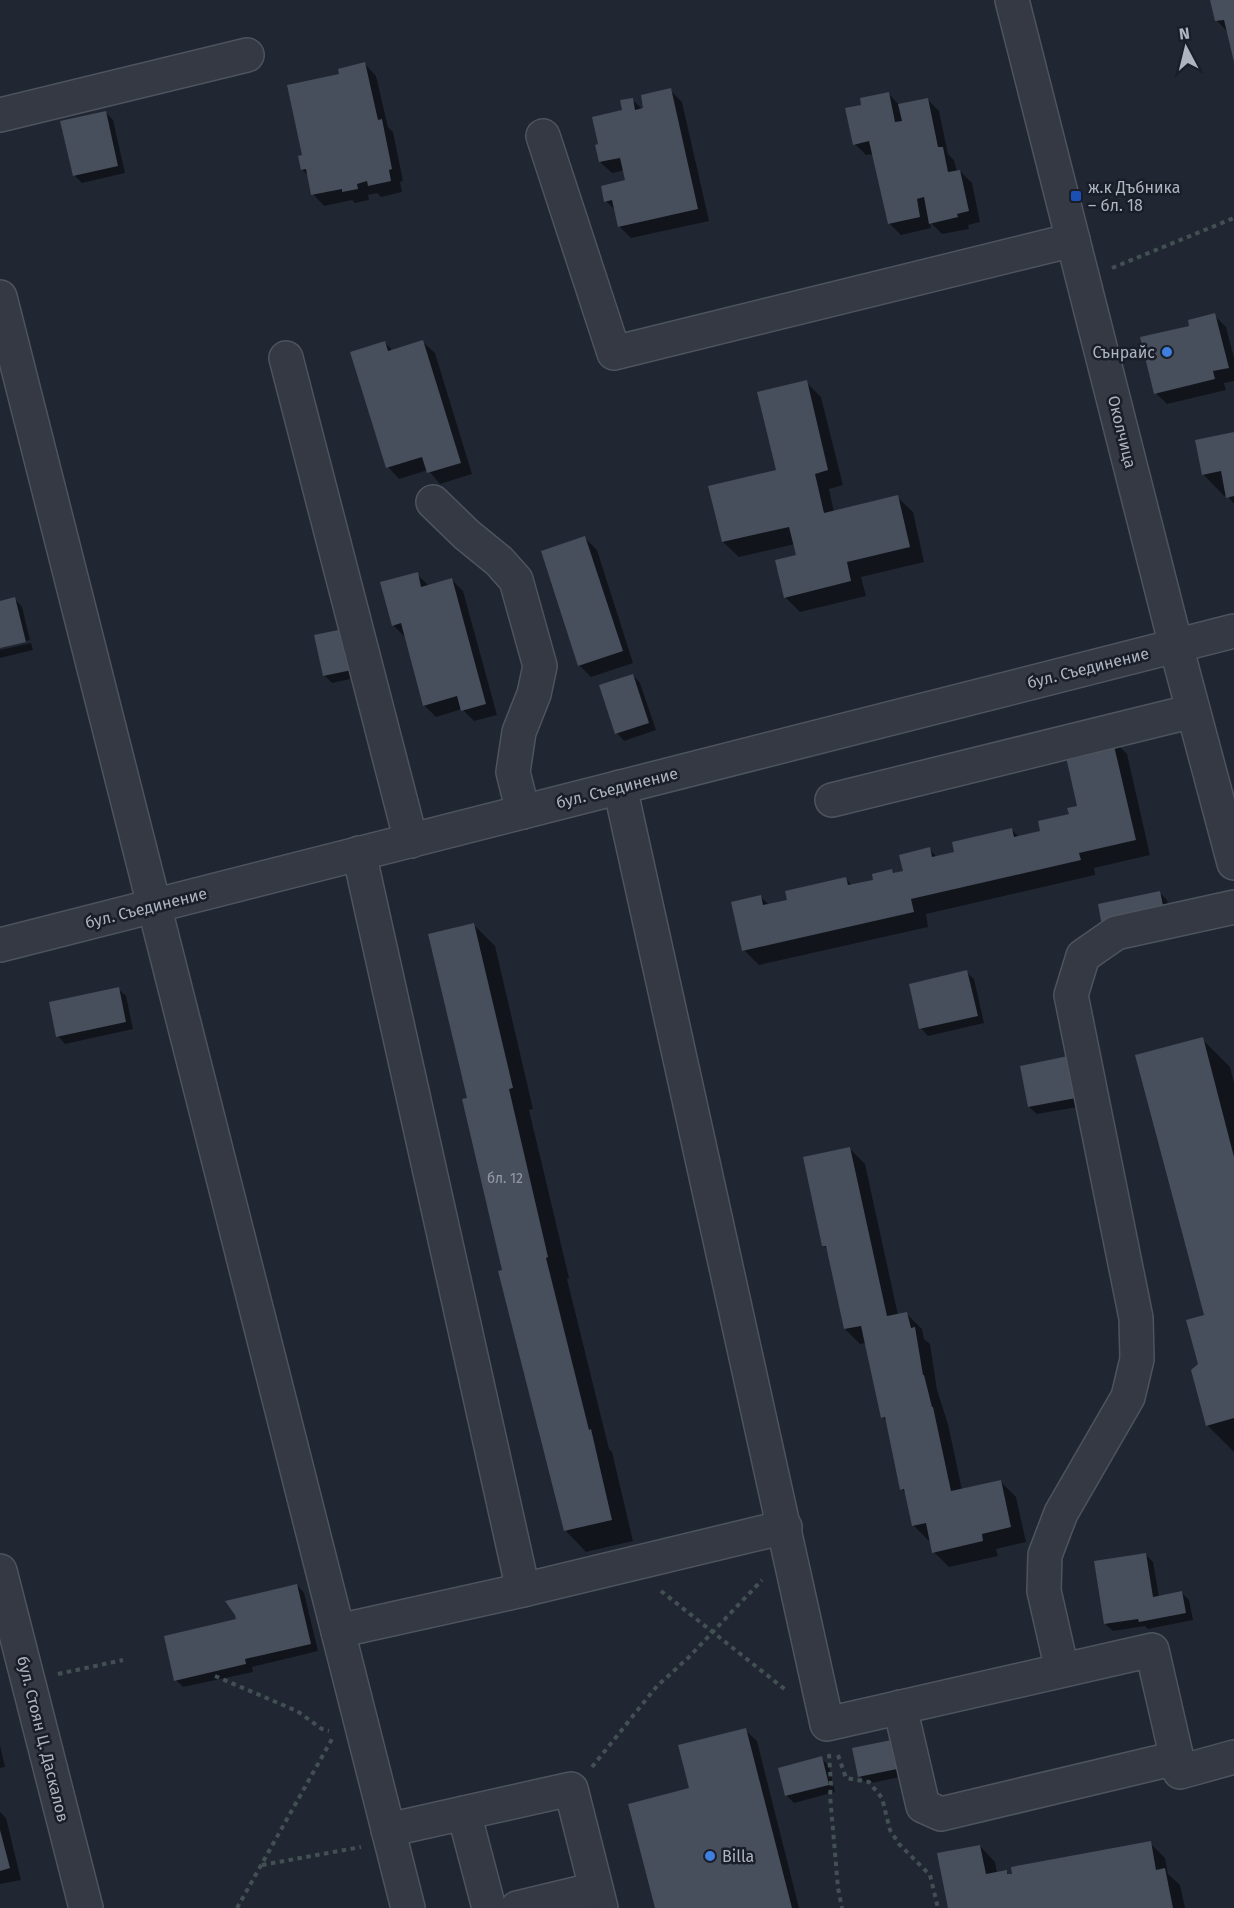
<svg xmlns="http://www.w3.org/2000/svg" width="1234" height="1908" font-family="'Fira Sans',sans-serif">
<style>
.shadow{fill:#0007}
.building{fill:#474e5c}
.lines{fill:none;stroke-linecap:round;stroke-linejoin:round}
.minor-casing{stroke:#4e545e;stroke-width:36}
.path{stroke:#425053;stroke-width:4;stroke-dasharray:4.5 4.5;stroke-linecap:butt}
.minor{stroke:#343943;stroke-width:33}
.transit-dot{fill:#1a4fb4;stroke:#191e28;stroke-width:2}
.shop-dot{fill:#3f7fe0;stroke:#191e28;stroke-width:2}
.labels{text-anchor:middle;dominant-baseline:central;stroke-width:5;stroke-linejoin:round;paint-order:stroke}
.number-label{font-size:14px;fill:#949aa7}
.poi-label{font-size:16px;fill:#aeb4c0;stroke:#191e28;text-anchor:start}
.street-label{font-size:16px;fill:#aeb4c0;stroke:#191e28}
</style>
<rect width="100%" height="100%" fill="#212732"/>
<!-- shadow -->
<g class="shadow">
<path d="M 1212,0 L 1234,0 L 1234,59 L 1228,32 L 1217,21 Z"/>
<path d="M 365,64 L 376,76 L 388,127 L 393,132 L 403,181 L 400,182 L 402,192 L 381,197 L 377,193 L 368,195 L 369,200 L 355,203 L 352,200 L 324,206 L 313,194 L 309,176 L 302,170 L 304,156 L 341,75 Z"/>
<path d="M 670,90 L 682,102 L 709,221 L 631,238 L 619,226 L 616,211 L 606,201 L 627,182 L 625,170 L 612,173 L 600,162 L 600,145 L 632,99 L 643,110 Z"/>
<path d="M 889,94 L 900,106 L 928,100 L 939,111 L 948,154 L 954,160 L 957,172 L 960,171 L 972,183 L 980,222 L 968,225 L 969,229 L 942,234 L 930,222 L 931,228 L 901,235 L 889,223 L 873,154 L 866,155 L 855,144 L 863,106 Z"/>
<path d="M 105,112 L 113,120 L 125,173 L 82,183 L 74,175 Z"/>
<path d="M 1214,315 L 1226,327 L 1234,358 L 1234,381 L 1224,383 L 1226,390 L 1167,404 L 1156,393 L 1191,327 Z"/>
<path d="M 423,342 L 435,353 L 472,474 L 440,484 L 428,470 L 399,479 L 388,467 L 385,343 L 393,351 Z"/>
<path d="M 806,382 L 821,397 L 843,485 L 829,489 L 834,512 L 897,497 L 913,512 L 924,562 L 861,577 L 866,596 L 800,612 L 785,597 L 798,556 L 795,544 L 739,557 L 723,542 L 778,472 Z"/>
<path d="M 1234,434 L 1234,504 L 1227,495 L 1224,496 L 1203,474 Z"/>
<path d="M 585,538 L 597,550 L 633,663 L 591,677 L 579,665 Z"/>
<path d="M 417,574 L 429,586 L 452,580 L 463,591 L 497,715 L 474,721 L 462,709 L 436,717 L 424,705 L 405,637 L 393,625 Z"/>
<path d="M 15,599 L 22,607 L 30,640 L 0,647 L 0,602 Z"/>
<path d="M 355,637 L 364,676 L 332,683 L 324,675 Z"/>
<path d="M 31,643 L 33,650 L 0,658 L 0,650 Z"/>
<path d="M 633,675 L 640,683 L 656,730 L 624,741 L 617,733 Z"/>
<path d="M 1112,739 L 1127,754 L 1150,855 L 1094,868 L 1095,875 L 926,914 L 928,927 L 759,965 L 744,950 L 761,897 L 769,905 L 789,901 L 845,878 L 853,886 L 875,881 L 892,871 L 895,874 L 905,872 L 929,849 L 938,858 L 956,853 L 1012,830 L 1020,838 L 1042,833 L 1070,815 L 1079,807 Z"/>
<path d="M 1160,893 L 1167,900 L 1173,927 L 1112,939 Z"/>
<path d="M 473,924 L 495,946 L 533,1109 L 529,1110 L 569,1278 L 567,1279 L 609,1449 L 612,1452 L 633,1541 L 586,1552 L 565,1530 L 504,1271 L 468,1099 Z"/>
<path d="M 966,972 L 974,979 L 984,1023 L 928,1036 L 921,1028 Z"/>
<path d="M 118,989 L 126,996 L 133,1029 L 65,1044 L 58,1036 Z"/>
<path d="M 1202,1039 L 1230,1067 L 1234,1083 L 1234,1452 L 1207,1425 L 1200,1365 L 1206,1316 Z"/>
<path d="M 1068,1058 L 1083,1106 L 1037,1114 L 1029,1107 Z"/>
<path d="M 849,1148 L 865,1164 L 898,1315 L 907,1314 L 922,1329 L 924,1339 L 930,1344 L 937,1390 L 948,1424 L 962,1490 L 1000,1481 L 1016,1497 L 1026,1542 L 996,1549 L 998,1556 L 949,1567 L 934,1552 L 931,1540 L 929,1541 L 913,1525 L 906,1494 L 902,1489 L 887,1422 L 883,1417 L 866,1343 L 860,1344 L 845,1329 L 828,1250 L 824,1246 Z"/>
<path d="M 1145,1554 L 1153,1562 L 1159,1597 L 1181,1592 L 1189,1600 L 1193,1620 L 1148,1629 L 1145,1626 L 1113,1631 L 1105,1624 Z"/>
<path d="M 297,1585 L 304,1593 L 318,1651 L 252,1667 L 253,1672 L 183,1687 L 176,1680 L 239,1620 Z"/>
<path d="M 745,1730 L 757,1741 L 799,1908 L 656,1908 L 690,1789 Z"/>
<path d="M 0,1745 L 5,1767 L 0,1768 Z"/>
<path d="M 854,1749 L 914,1774 L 867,1784 L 860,1776 Z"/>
<path d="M 821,1758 L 829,1766 L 835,1792 L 794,1803 L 786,1795 Z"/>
<path d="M 0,1812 L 6,1818 L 21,1880 L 0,1884 Z"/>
<path d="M 1150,1843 L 1165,1858 L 1168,1874 L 1180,1885 L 1185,1908 L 950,1908 L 980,1846 L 995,1862 L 997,1873 L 1006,1872 L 1010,1876 Z"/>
</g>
<!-- building -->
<g class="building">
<path d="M 1210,0 L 1234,0 L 1234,62 L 1224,20 L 1215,21 Z"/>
<path d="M 365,62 L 378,120 L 382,119 L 392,169 L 389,170 L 391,181 L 368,186 L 367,181 L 357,184 L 358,189 L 342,192 L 342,189 L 311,195 L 306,169 L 301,170 L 298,156 L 302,155 L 287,85 L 339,74 L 338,69 Z"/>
<path d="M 671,88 L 698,209 L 618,227 L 612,200 L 604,202 L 601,186 L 625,180 L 620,158 L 599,162 L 595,145 L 598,144 L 592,117 L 622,110 L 620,100 L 633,98 L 635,110 L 643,108 L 641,95 Z"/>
<path d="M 889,92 L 895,122 L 902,121 L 898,104 L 928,98 L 938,147 L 943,147 L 948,172 L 960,170 L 969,211 L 957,214 L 958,217 L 929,224 L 924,197 L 917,199 L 920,217 L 888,224 L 869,141 L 853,145 L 845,108 L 861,105 L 860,98 Z"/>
<path d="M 106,111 L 118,166 L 73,176 L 60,121 Z"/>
<path d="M 1215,313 L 1229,368 L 1213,371 L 1215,379 L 1154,394 L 1140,337 L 1189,326 L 1188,320 Z"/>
<path d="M 423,340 L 461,463 L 427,473 L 422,457 L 386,468 L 350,352 L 385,341 L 388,351 Z"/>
<path d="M 807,380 L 828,470 L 815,474 L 824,513 L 898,495 L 910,547 L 847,562 L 851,581 L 784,598 L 775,560 L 796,555 L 789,527 L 722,542 L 708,486 L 776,470 L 757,392 Z"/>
<path d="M 1234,432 L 1234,496 L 1226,498 L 1221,471 L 1202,475 L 1195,440 Z"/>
<path d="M 585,536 L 623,651 L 578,666 L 541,551 Z"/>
<path d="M 418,572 L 421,587 L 452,578 L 486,704 L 461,711 L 457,696 L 423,706 L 401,623 L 392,626 L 380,582 Z"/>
<path d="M 15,597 L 26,642 L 0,648 L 0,601 Z"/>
<path d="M 348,628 L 357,669 L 323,676 L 314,635 Z"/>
<path d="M 633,674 L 649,723 L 615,734 L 599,685 Z"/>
<path d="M 1112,737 L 1136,840 L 1079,853 L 1081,860 L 911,899 L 914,912 L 742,951 L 731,902 L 761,895 L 763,905 L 787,900 L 785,891 L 846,877 L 848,885 L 873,880 L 872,874 L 892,869 L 893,873 L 903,871 L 899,855 L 930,847 L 932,857 L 954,852 L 952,842 L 1012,828 L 1014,837 L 1040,831 L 1038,821 L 1069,814 L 1067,808 L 1077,806 L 1064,748 Z"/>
<path d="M 1160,891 L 1166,920 L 1103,932 L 1098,904 Z"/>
<path d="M 474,923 L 513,1088 L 509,1089 L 548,1257 L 546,1258 L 589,1430 L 591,1429 L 612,1520 L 564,1531 L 498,1271 L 502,1270 L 462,1099 L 467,1098 L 428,934 Z"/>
<path d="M 967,970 L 978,1016 L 919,1029 L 909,984 Z"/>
<path d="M 119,987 L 126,1022 L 56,1037 L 49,1002 Z"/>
<path d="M 1203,1037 L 1234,1157 L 1234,1418 L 1206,1426 L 1191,1370 L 1198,1364 L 1186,1320 L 1204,1315 L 1135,1055 Z"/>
<path d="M 1068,1056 L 1076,1098 L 1028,1107 L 1020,1066 Z"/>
<path d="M 850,1147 L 887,1316 L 907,1312 L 911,1328 L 915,1327 L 923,1375 L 924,1375 L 932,1407 L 933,1407 L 951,1491 L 1001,1480 L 1011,1527 L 982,1534 L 983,1541 L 932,1553 L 926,1523 L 912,1526 L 904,1489 L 900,1490 L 885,1417 L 881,1418 L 861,1326 L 844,1329 L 826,1246 L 822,1246 L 803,1157 Z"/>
<path d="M 1146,1553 L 1153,1597 L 1182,1591 L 1186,1613 L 1139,1622 L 1138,1619 L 1104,1624 L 1094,1561 Z"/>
<path d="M 297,1584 L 311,1644 L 245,1659 L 246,1664 L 174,1681 L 164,1636 L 236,1619 L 235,1615 L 225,1601 Z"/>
<path d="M 746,1728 L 792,1908 L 655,1908 L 628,1804 L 689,1788 L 678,1745 Z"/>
<path d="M 901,1738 L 907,1767 L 858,1777 L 852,1748 Z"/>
<path d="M 822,1756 L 829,1785 L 785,1796 L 778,1768 Z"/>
<path d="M 0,1830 L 10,1868 L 0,1871 Z"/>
<path d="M 1151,1841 L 1156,1870 L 1165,1868 L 1173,1908 L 948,1908 L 937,1853 L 980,1845 L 986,1874 L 1007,1870 L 1007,1874 L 1012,1874 L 1011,1867 Z"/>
</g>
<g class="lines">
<defs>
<g id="minor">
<path d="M 1012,0 L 1176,646 L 1234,863"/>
<path d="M 0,115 L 247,55"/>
<path d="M 543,136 L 614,353 L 1073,240"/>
<path d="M 0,297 L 408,1908"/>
<path d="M 286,358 L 411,841"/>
<path d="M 433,502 L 467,535 L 499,561 L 516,580 L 540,666 L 534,694 L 519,732 L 513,772 L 523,812"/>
<path d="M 620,787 L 827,1724 L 1152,1650 L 1180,1772 L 1234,1757"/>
<path d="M 832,800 L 1193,711"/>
<path d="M 359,853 L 523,1590"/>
<path d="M 0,945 L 1234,631"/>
<path d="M 0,1571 L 86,1908"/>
<path d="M 338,1631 L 523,1590 L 785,1527"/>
<path d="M 1062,1670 L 1044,1591 L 1045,1555 L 1061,1513 L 1128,1397 L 1137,1359 L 1136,1318 L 1071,995 L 1083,956 L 1116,933 L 1234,907"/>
<path d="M 900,1707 L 923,1806 L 941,1814 L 1176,1758"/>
<path d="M 464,1813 L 489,1908"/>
<path d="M 388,1830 L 571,1789 L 601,1908"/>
<path d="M 517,1908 L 596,1889"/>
</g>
</defs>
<!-- minor casing -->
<use href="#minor" class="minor-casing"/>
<!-- path -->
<g class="path">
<path d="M 1112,268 L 1234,218"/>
<path d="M 661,1591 L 787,1691"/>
<path d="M 58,1674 L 123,1660"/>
<path d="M 215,1676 L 297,1711 L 322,1729 L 329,1731"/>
<path d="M 829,1754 L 831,1785 L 830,1795 L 838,1888 L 842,1908"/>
<path d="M 838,1755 L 846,1778 L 869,1782 L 882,1798 L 890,1830 L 899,1844 L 930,1875 L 938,1908"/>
<path d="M 592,1767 L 657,1686 L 688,1658 L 762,1580"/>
<path d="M 262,1865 L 361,1847"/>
<path d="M 237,1908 L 332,1739"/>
</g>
<!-- minor -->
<use href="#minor" class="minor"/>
</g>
<!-- markers -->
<rect class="transit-dot" x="1070" y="190" width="12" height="12" rx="3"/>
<g class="shop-dot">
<circle cx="1167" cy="352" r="6"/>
<circle cx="710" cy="1856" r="6"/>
</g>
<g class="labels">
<!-- number labels -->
<g class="number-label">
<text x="505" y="1178">бл. 12</text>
</g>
<!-- poi labels -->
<g class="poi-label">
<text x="1088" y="187">ж.к Дъбника<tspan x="1088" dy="18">– бл. 18</tspan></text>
<text x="1155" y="352" text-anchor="end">Сънрайс</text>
<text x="722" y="1856">Billa</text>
</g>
<!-- street labels -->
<g class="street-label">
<text transform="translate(1122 432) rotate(76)">Околчица</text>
<text transform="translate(1088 668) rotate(-14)">бул. Съединение</text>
<text transform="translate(617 788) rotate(-14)">бул. Съединение</text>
<text transform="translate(146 908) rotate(-14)">бул. Съединение</text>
<text transform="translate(43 1739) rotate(76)">бул. Стоян Ц. Даскалов</text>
</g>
</g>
<!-- north arrow -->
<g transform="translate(1186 48) rotate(353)" stroke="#191e28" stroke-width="4.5" paint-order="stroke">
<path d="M0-4.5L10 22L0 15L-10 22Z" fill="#aeb4c0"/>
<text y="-9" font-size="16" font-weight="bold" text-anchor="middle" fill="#aeb4c0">N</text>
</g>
</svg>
